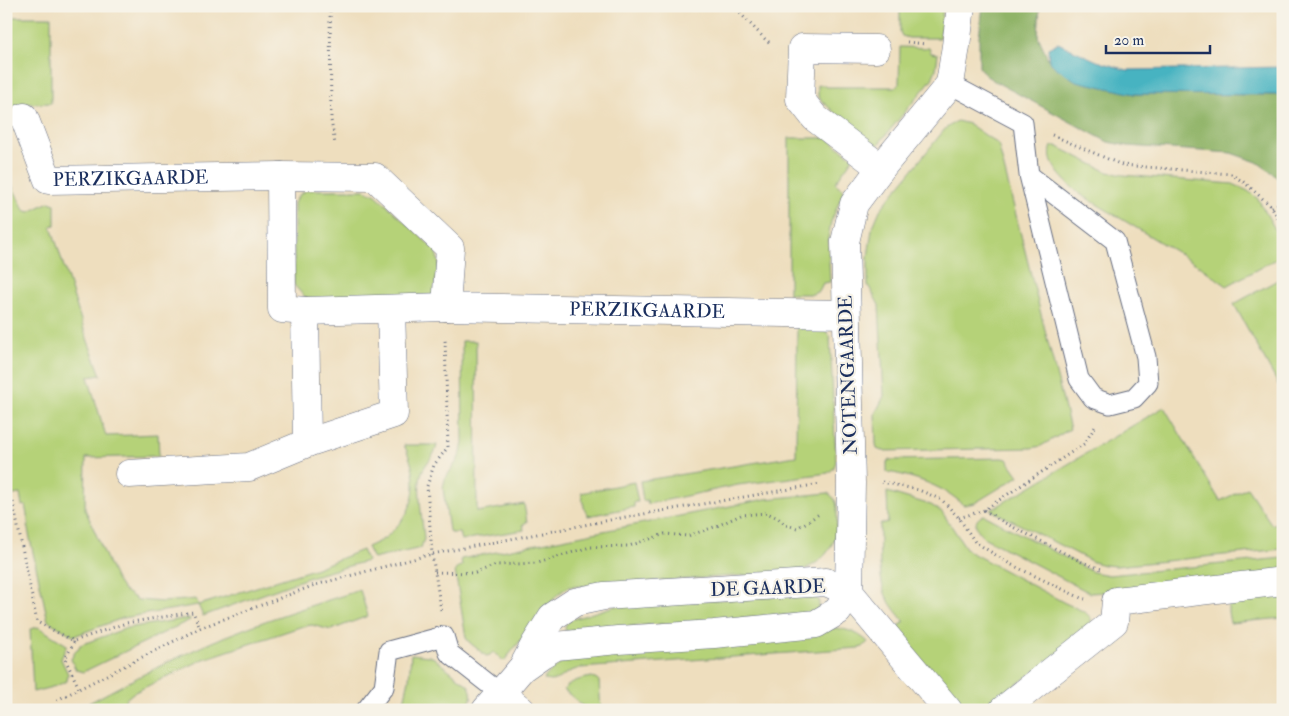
<svg xmlns="http://www.w3.org/2000/svg" width="1289" height="716" font-family="'IM FELL Double Pica',serif">
<style>
.green{fill:#b5d278;stroke:#68806b}
.forest{fill:#90b468;stroke:#567263}
.water{fill:#46b3c1;stroke:#307190}
.lines{fill:none;stroke-linecap:round;stroke-linejoin:round}
.service-casing{stroke:#656c80;stroke-width:21}
.minor-casing{stroke:#656c80;stroke-width:29}
.path{stroke:#656c80;stroke-width:3;stroke-dasharray:1 4;stroke-linecap:butt}
.service{stroke:#fff;stroke-width:19}
.minor{stroke:#fff;stroke-width:28}
.labels{text-anchor:middle;dominant-baseline:central;stroke-width:4.5;stroke-linejoin:round;paint-order:stroke}
.street-label{font-size:19px;fill:#1b2f5e;stroke:#f7f3e8}
</style>
<rect width="100%" height="100%" fill="#f7f3e8"/>
<filter id="ink" filterUnits="userSpaceOnUse"><feTurbulence type="fractalNoise" baseFrequency=".02" numOctaves="2"/><feDisplacementMap in="SourceGraphic" scale="10" xChannelSelector="R" yChannelSelector="G"/><feConvolveMatrix kernelMatrix="1 2 1 2 8 2 1 2 1" color-interpolation-filters="sRGB"/></filter>
<filter id="wash" filterUnits="userSpaceOnUse"><feTurbulence type="fractalNoise" baseFrequency=".0096" numOctaves="4" result="noise"/><feDisplacementMap in="SourceGraphic" scale="20" xChannelSelector="R" yChannelSelector="G"/><feGaussianBlur stdDeviation="1.12" result="paint"/><feColorMatrix in="noise" values="0 0 0 0 0 0 0 0 0 0 0 0 0 0 0 0 0 1.4 0 .05"/><feComposite in="paint" operator="in"/></filter>
<g filter="url(#wash)">
<rect width="100%" height="100%" fill="#eedebe"/>
<!-- green -->
<g class="green">
<path d="M 900,6 L 943,6 L 940,38 L 909,38 L 902,36 L 900,32 Z"/>
<path d="M 6,17 L 51,17 L 51,103 L 23,104 L 6,111 Z"/>
<path d="M 900,47 L 929,48 L 931,53 L 938,54 L 936,69 L 932,79 L 876,147 L 872,148 L 821,100 L 818,96 L 818,85 L 823,85 L 827,87 L 894,87 L 897,86 L 899,84 Z"/>
<path d="M 957,121 L 969,124 L 998,144 L 1070,429 L 1041,446 L 1031,448 L 882,451 L 877,449 L 876,444 L 875,414 L 884,396 L 879,305 L 868,285 L 868,257 L 872,229 L 880,210 L 945,129 Z"/>
<path d="M 789,138 L 827,138 L 853,158 L 835,183 L 844,190 L 831,222 L 828,238 L 830,282 L 823,283 L 819,291 L 813,294 L 789,294 Z"/>
<path d="M 1052,146 L 1056,146 L 1108,172 L 1123,175 L 1233,184 L 1248,191 L 1258,199 L 1283,243 L 1283,255 L 1227,286 L 1198,265 L 1080,194 C 1068,184 1044,164 1052,146 Z"/>
<path d="M 6,173 L 24,210 L 29,212 L 49,202 L 55,204 L 55,225 L 51,226 L 86,336 L 101,375 L 88,377 L 106,436 L 158,434 L 159,456 L 86,458 L 85,509 L 115,578 L 123,590 L 138,600 L 163,602 L 196,599 L 199,605 L 314,569 L 362,550 L 367,561 L 313,576 L 203,616 L 198,605 L 123,618 L 74,636 L 48,621 L 27,525 L 29,525 L 25,505 L 22,506 L 20,494 L 7,496 L 6,494 Z"/>
<path d="M 307,190 L 365,190 L 376,195 L 435,250 L 439,263 L 433,295 L 312,301 L 304,296 L 294,285 L 294,203 L 299,195 Z"/>
<path d="M 1283,277 L 1283,393 L 1234,304 Z"/>
<path d="M 797,323 C 813,325 822,322 830,337 L 836,462 L 833,469 L 828,473 L 738,485 L 648,504 L 647,500 L 643,501 L 640,481 L 796,456 Z"/>
<path d="M 462,341 L 476,341 L 477,512 L 524,504 L 527,522 L 523,524 L 524,530 L 461,540 L 459,533 L 451,533 L 449,531 L 443,488 L 445,479 L 457,461 L 461,453 L 463,442 Z"/>
<path d="M 1164,407 L 1220,501 L 1247,488 L 1272,525 L 1283,519 L 1283,549 L 1116,566 L 1104,565 L 1093,562 L 991,510 Z"/>
<path d="M 404,445 L 437,445 C 435,456 426,462 422,472 C 416,486 423,523 424,539 L 421,548 L 373,559 L 367,547 C 373,544 379,542 385,538 C 389,535 392,531 396,527 C 419,505 418,472 404,445 Z"/>
<path d="M 1003,458 L 1007,459 L 1019,476 L 975,503 L 964,505 C 959,501 953,496 948,493 C 930,482 907,475 887,472 L 887,463 L 889,460 Z"/>
<path d="M 634,482 L 638,502 L 634,502 L 634,507 L 588,516 L 587,512 L 585,511 L 581,493 Z"/>
<path d="M 887,492 L 931,505 L 942,512 L 968,551 L 1065,603 L 1085,612 L 1091,618 L 1091,628 L 1083,638 L 981,709 L 972,710 L 962,706 L 896,630 L 904,621 C 896,612 888,602 884,591 C 878,573 880,544 880,524 L 888,522 Z"/>
<path d="M 828,493 C 838,500 837,505 837,517 C 838,545 824,564 796,572 L 568,587 L 558,594 L 504,661 L 493,652 L 490,655 L 486,656 L 469,642 L 466,638 L 455,571 L 458,567 L 462,566 L 461,559 L 766,499 Z"/>
<path d="M 984,515 L 1093,572 L 1109,575 L 1283,558 L 1283,573 L 1106,592 L 1090,593 L 985,538 C 977,531 970,521 984,515 Z"/>
<path d="M 360,590 L 368,616 L 331,630 L 312,625 L 300,627 L 204,659 L 133,693 L 126,699 L 120,710 L 76,710 C 120,686 166,662 212,642 C 260,621 310,606 360,590 Z"/>
<path d="M 1283,593 L 1283,618 L 1230,623 C 1229,616 1226,608 1230,601 Z"/>
<path d="M 814,594 C 820,600 821,606 815,613 L 566,631 L 565,629 L 566,624 L 570,620 L 615,606 Z"/>
<path d="M 189,618 L 190,620 L 83,672 L 76,670 L 71,659 L 77,649 L 78,649 L 80,645 L 127,628 Z"/>
<path d="M 38,627 L 67,645 L 61,659 L 68,674 L 67,681 L 56,686 L 33,692 L 30,629 Z"/>
<path d="M 836,628 C 850,630 858,633 868,642 L 863,647 L 858,648 L 580,668 C 577,669 574,670 571,671 C 562,675 554,685 544,679 C 550,670 560,664 569,658 Z"/>
<path d="M 411,654 L 429,656 L 434,658 L 469,686 C 474,696 471,702 464,710 L 402,710 L 409,680 Z"/>
<path d="M 592,677 L 597,679 L 599,681 L 601,710 L 588,710 L 564,690 C 571,680 582,679 592,677 Z"/>
</g>
<!-- forest -->
<path class="forest" d="M 983,6 L 1040,6 L 1038,36 L 1049,61 L 1055,67 L 1134,94 L 1283,95 L 1283,184 L 1271,172 L 1257,162 L 1231,153 L 1128,146 L 1108,142 L 996,82 L 985,75 L 979,67 L 979,36 Z"/>
<!-- water -->
<path class="water" d="M 1058,43 L 1097,61 L 1127,70 L 1283,67 L 1283,95 L 1134,94 L 1076,81 L 1055,67 L 1049,61 L 1048,48 Z"/>
</g>
<g filter="url(#ink)">
<g class="lines">
<defs>
<g id="service">
<path d="M 950,84 L 1023,123 L 1029,175 L 1115,241 L 1146,357 L 1148,383 L 1134,398 L 1110,404 L 1093,398 L 1079,379 L 1029,175"/>
<path d="M 366,710 L 384,687 L 389,651 L 444,636 L 449,653 L 500,693"/>
</g>
<g id="minor">
<path d="M 876,49 L 802,48 L 800,99 L 815,118 L 881,168"/>
<path id="s1" d="M 24,117 L 48,180 L 281,176 L 375,177 L 450,248 L 446,307 L 846,314"/>
<path d="M 281,176 L 282,309 L 305,311 L 446,307"/>
<path d="M 305,311 L 307,443"/>
<path d="M 129,474 L 249,467 L 307,443 L 394,414 L 391,309"/>
<path d="M 524,665 L 534,646 L 552,617 L 575,602 L 604,596 L 826,582 L 849,592 L 948,710"/>
<path d="M 500,693 L 521,710"/>
<path d="M 486,710 L 522,668 L 542,654 L 556,646 L 618,640 L 714,634 L 816,624 L 838,611 L 849,592 L 851,483 L 845,242 L 854,204 L 881,168 L 950,84 L 956,46 L 961,6"/>
<path d="M 1003,710 L 1114,622 L 1116,601 L 1283,581"/>
</g>
</defs>
<!-- service casing -->
<use href="#service" class="service-casing"/>
<!-- minor casing -->
<use href="#minor" class="minor-casing"/>
<!-- path -->
<g class="path">
<path d="M 330,6 L 331,120 L 335,144"/>
<path d="M 733,6 L 765,39 L 770,43"/>
<path d="M 907,42 L 926,44"/>
<path d="M 1052,135 L 1122,165 L 1231,174 L 1245,183 L 1272,207 L 1283,228"/>
<path d="M 1272,207 L 1283,201"/>
<path d="M 882,482 L 919,490 L 942,500 L 959,518 L 975,542 L 1010,564 L 1081,598 L 1085,599"/>
<path d="M 13,502 L 37,622 L 74,641 L 126,623 L 193,612 L 200,628"/>
<path d="M 984,510 L 1005,523 L 1082,562 L 1104,570"/>
<path d="M 959,518 L 984,510 L 1084,444 L 1095,427"/>
<path d="M 435,572 L 475,573 L 496,565 L 537,563 L 590,547 L 629,546 L 665,534 L 688,536 L 717,526 L 741,515 L 767,513 L 778,518 L 786,525 L 797,528 L 807,522 L 819,514"/>
<path d="M 441,610 L 432,554 L 427,486 L 434,465 L 448,447 L 445,337"/>
<path d="M 74,642 L 65,659 L 79,688"/>
<path d="M 57,700 L 200,628 L 315,585 L 432,554 L 626,517 L 820,484"/>
</g>
<!-- service -->
<use href="#service" class="service"/>
<!-- minor -->
<use href="#minor" class="minor"/>
</g>
</g>
<g class="labels">
<!-- street labels -->
<g class="street-label">
<text stroke="none"><textPath href="#s1" startOffset="150">PERZIKGAARDE</textPath></text>
<text stroke="none"><textPath href="#s1" startOffset="758">PERZIKGAARDE</textPath></text>
<text transform="translate(848 375) rotate(-92)">NOTENGAARDE</text>
<text transform="translate(768 588) rotate(-2)">DE GAARDE</text>
</g>
</g>
<!-- margin -->
<rect width="1289" height="716" fill="none" stroke="#f7f3e8" stroke-width="25"/>
<!-- scale -->
<path d="M1106 45v8h104v-8" fill="none" stroke="#1b2f5e" stroke-width="2.5"/>
<text x="1114" y="45" font-size="15" fill="#1b2f5e" stroke="#f7f3e8" stroke-width="4" paint-order="stroke">20 m</text>
</svg>
